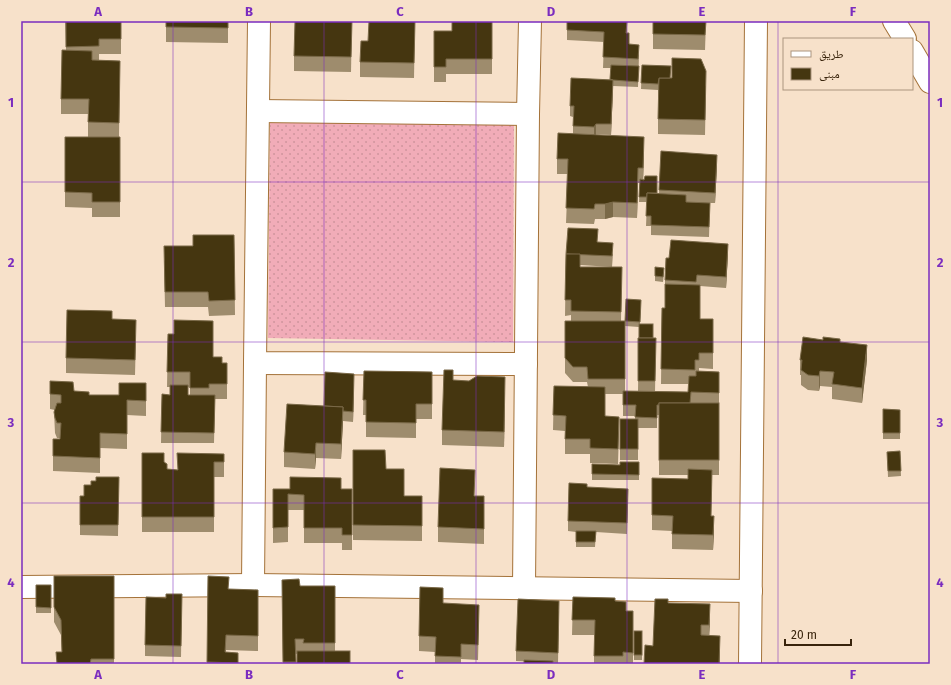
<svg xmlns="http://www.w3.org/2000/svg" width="951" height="685" font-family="'Fira Sans','Noto Naskh Arabic',sans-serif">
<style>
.grass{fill:url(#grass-dots)}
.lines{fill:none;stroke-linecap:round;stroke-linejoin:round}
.street-casing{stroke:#a47239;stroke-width:24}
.street{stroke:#fff;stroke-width:22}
.wall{fill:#9e8c6d;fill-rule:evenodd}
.shaded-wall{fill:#7a6948}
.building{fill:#453610;stroke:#7a6948}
.grid{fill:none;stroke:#7b2cbf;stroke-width:1;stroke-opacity:0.55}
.neatline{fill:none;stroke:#7b2cbf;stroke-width:1.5}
.grid-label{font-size:13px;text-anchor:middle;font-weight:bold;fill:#7b2cbf}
</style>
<defs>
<pattern id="grass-dots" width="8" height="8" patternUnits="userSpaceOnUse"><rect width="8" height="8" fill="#f1acb8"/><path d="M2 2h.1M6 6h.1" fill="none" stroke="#cf949d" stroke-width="1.8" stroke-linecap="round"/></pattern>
</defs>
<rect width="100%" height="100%" fill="#f7e1ca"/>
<!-- grass -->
<path class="grass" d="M 270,121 L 514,124 L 513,342 L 268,338 Z"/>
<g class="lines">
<defs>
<g id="street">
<path d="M 259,21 L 255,363 L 526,364"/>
<path d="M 894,21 L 905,39"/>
<path d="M 912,51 L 930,82"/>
<path d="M 258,111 L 528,114"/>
<path d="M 253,585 L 255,363"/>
<path d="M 21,587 L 253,585 L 751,591"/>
<path d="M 524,588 L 528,114 L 530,21"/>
<path d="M 750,664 L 756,21"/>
</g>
</defs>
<!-- street casing -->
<use href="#street" class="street-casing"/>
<!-- street -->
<use href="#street" class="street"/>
</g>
<!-- wall -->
<g class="wall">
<path d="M 65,21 L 121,21 L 121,54 L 99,54 L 99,60 L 120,61 L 119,137 L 120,137 L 120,217 L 92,217 L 92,208 L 65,207 L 65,137 L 88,137 L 88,114 L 61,114 L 61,99 L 66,50 Z"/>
<path d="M 166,21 L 228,21 L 228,43 L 166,42 Z"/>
<path d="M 352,21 L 351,72 L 294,71 L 294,56 Z"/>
<path d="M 415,21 L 414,78 L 360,77 L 360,62 Z"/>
<path d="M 492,21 L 492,74 L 446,74 L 446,82 L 434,82 L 434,31 L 452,31 Z"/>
<path d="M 567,21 L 627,21 L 627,33 L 629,44 L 639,55 L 638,87 L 613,86 L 611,135 L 596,134 L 596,135 L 644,152 L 643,179 L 657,193 L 659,194 L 661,151 L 717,165 L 715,203 L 710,203 L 709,237 L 651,235 L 651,226 L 646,226 L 647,202 L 639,202 L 640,183 L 638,183 L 637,218 L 613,217 L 605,219 L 595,219 L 594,224 L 566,223 L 568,174 L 557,174 L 557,159 L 573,134 L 573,117 L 570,116 L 570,106 L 610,79 L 611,68 L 603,68 L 604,42 L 567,40 Z"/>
<path d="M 653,21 L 706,21 L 705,50 L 653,49 Z"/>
<path d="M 642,65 L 670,78 L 706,86 L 705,135 L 658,134 L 658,90 L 641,89 Z"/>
<path d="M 193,235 L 234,235 L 235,315 L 209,316 L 208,307 L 165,307 L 164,261 L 193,246 Z"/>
<path d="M 598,243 L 613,254 L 612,267 L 580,265 L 580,267 L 622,267 L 621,321 L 625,321 L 641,300 L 640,324 L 653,338 L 656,338 L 655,392 L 638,391 L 639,327 L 625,326 L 625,391 L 688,392 L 688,384 L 661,384 L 662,308 L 665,308 L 665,280 L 728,254 L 726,288 L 700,286 L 700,319 L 713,319 L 713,369 L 699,368 L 699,371 L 719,372 L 719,475 L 712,475 L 711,516 L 714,531 L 713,550 L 672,549 L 672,531 L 652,530 L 652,515 L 688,479 L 688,475 L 659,475 L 659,415 L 657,415 L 657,428 L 638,428 L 638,460 L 620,460 L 620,419 L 635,419 L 635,416 L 623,416 L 623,394 L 605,394 L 605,416 L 619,432 L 618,464 L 590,463 L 590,454 L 565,454 L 565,431 L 553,430 L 554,386 L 588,387 L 587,382 L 573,382 L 565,373 L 565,321 L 571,321 L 571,315 L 565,316 L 566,254 Z"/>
<path d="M 664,273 L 663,282 L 655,281 L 655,276 Z"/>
<path d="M 168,334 L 213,357 L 222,363 L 227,363 L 227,399 L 215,399 L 214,443 L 161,443 L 162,394 L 170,395 L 170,387 L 167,387 ZM 188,387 L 190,388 L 190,395 L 188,395 Z"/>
<path d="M 136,335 L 135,375 L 66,373 L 66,358 Z"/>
<path d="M 840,342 L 867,360 L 862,403 L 832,399 L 832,387 L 820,386 L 819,391 L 808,390 L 801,385 L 801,375 L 800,375 L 800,360 Z"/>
<path d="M 364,371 L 432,372 L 432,419 L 416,419 L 416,438 L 366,437 L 366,415 L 363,415 Z"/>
<path d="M 50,381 L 74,391 L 89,395 L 119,395 L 146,383 L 146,416 L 127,415 L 127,449 L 100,448 L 100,473 L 53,471 L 53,439 L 60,439 L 60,438 L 57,438 L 55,433 L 54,412 L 55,410 L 50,409 Z"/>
<path d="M 354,384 L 353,422 L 343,421 L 341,459 L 316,458 L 315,469 L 284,467 L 284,452 L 324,406 Z"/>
<path d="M 505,392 L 504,447 L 442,445 L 442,430 Z"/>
<path d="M 883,409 L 900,410 L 900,439 L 883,439 Z"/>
<path d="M 353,450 L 386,469 L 404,496 L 422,496 L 422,541 L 353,540 Z"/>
<path d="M 900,451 L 901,476 L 888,477 L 887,452 Z"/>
<path d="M 142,453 L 164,462 L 167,469 L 177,470 L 224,454 L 224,477 L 214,477 L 214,532 L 142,532 Z"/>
<path d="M 639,462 L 639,480 L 592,480 L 592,464 L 620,465 Z"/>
<path d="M 119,477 L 118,536 L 80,535 L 80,496 L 84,496 L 91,485 L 96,481 Z"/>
<path d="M 587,487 L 628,499 L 627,534 L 596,532 L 595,547 L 576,547 L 576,532 L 568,531 L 568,521 Z"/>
<path d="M 273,489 L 352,489 L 352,550 L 342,550 L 342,543 L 304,543 L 304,510 L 288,510 L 288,542 L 273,543 Z"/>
<path d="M 475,496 L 484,511 L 484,544 L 438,542 L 438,527 Z"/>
<path d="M 54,576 L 114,576 L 114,664 L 56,664 L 62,652 L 61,635 L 54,622 Z"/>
<path d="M 208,576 L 229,589 L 258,590 L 258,651 L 226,650 L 226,652 L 238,653 L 238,664 L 207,664 Z"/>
<path d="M 282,580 L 300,586 L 335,586 L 335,651 L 295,654 L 296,664 L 283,664 Z"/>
<rect x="36" y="585" width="15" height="28"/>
<path d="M 182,594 L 181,657 L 145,656 L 145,645 Z"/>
<path d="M 573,597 L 615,601 L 626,611 L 633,611 L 633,664 L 594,664 L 594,635 L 572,635 Z"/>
<path d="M 443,603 L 479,620 L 478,660 L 461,659 L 461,664 L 435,664 L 435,652 L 419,651 L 419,636 Z"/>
<path d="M 668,603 L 710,619 L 709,635 L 720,651 L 720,664 L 644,664 L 653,646 Z"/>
<path d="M 559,611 L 558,663 L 516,661 L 516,651 Z"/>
<rect x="634" y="631" width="8" height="29"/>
</g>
<!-- shaded-wall -->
<g class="shaded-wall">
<path d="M 613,80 L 613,90 L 611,135 L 611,124 Z"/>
<path d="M 596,124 L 596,134 L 594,137 L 594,127 Z"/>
<path d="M 644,137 L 644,152 L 643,183 L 643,168 Z"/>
<path d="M 717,155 L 717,165 L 715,203 L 715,193 Z"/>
<path d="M 638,168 L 638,183 L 637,218 L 637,203 Z"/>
<path d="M 613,202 L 613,217 L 605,219 L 605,204 Z"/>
<path d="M 728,244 L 728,254 L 726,288 L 726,277 Z"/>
<path d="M 867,345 L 867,360 L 862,403 L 862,388 Z"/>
<path d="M 820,371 L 820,386 L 819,391 L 819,376 Z"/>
<path d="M 354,374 L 354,384 L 353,422 L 353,412 Z"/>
<path d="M 505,377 L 505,392 L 504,447 L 504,432 Z"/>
<path d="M 343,407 L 343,422 L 341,459 L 341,444 Z"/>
<path d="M 316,443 L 316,458 L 315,469 L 315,454 Z"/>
<path d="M 714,516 L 714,531 L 713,550 L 713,535 Z"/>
<path d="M 710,604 L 710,619 L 709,640 L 709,625 Z"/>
</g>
<!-- building -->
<g class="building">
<path d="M 66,21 L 121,21 L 121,39 L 99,39 L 99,46 L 66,47 Z"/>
<path d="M 166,21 L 228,21 L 228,28 L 166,27 Z"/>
<path d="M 295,21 L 352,21 L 351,57 L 294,56 Z"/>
<path d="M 369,21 L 415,21 L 414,63 L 360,62 L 361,41 L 368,41 Z"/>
<path d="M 452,21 L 492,21 L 492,59 L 446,59 L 446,67 L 434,67 L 434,31 L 452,31 Z"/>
<path d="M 567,21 L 627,21 L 626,33 L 629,33 L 629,44 L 639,45 L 638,59 L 603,57 L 604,32 L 567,30 Z"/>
<path d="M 653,21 L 706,21 L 705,35 L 653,34 Z"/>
<path d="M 62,50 L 92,51 L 92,60 L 120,61 L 119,123 L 88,122 L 89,99 L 61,99 Z"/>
<path d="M 672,58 L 701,59 L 706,71 L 705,120 L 658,119 L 659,78 L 672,78 Z"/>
<path d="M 611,65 L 639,66 L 638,82 L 613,80 L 610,79 Z"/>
<path d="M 642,65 L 671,66 L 670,78 L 659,78 L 658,84 L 641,83 Z"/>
<path d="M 571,78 L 613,80 L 611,124 L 596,124 L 594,127 L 573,126 L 574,106 L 570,106 Z"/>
<path d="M 558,133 L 644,137 L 643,168 L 638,168 L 637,203 L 613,202 L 605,204 L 595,204 L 594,209 L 566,208 L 568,159 L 557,159 Z"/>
<path d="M 65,137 L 120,137 L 120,202 L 92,202 L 92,193 L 65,192 Z"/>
<path d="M 661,151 L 717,155 L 715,193 L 659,190 Z"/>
<path d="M 645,176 L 657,176 L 657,193 L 647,193 L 647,197 L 639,197 L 640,179 L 644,180 Z"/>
<path d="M 647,193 L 686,195 L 686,202 L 710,203 L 709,227 L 651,225 L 651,216 L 646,216 Z"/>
<path d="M 568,228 L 598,229 L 597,242 L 613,243 L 612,256 L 566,254 Z"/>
<path d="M 193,235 L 234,235 L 235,300 L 209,301 L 208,292 L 165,292 L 164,246 L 193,246 Z"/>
<path d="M 671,240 L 728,244 L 726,277 L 697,275 L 696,282 L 665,280 L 666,258 L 669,258 Z"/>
<path d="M 566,254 L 580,254 L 580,267 L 622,267 L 621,312 L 571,311 L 571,300 L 565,300 Z"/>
<path d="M 655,267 L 664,268 L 663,277 L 655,276 Z"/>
<path d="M 665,284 L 700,285 L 700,319 L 713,319 L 713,353 L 699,353 L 699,360 L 695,360 L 695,370 L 661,369 L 662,308 L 665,308 Z"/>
<path d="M 626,299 L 641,300 L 640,322 L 625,321 Z"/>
<path d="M 67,310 L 112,311 L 112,319 L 136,320 L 135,360 L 66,358 Z"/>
<path d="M 174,320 L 213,321 L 213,357 L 222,357 L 222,363 L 227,363 L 227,384 L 209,384 L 209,388 L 190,388 L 190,372 L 167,372 L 168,334 L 174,334 Z"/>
<path d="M 565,321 L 625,321 L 625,379 L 588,379 L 587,367 L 573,367 L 565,358 Z"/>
<rect x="639" y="324" width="14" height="14"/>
<path d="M 803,337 L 823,340 L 823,337 L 840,339 L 840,342 L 867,345 L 862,388 L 832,384 L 834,372 L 820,371 L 819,376 L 808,375 L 801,370 L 802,360 L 800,360 Z"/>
<path d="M 638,338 L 656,338 L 655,381 L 638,381 Z"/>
<path d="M 444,370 L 453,370 L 453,380 L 469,381 L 477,376 L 505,377 L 504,432 L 442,430 Z"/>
<path d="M 364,371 L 432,372 L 432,404 L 416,404 L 416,423 L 366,422 L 366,400 L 363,400 Z"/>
<path d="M 696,371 L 719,372 L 719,393 L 691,392 L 690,403 L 659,403 L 659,405 L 657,405 L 657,418 L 635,417 L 636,405 L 623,405 L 623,391 L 688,392 L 689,376 L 696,376 Z"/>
<path d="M 325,372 L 354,374 L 353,412 L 343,411 L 343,407 L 324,406 Z"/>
<path d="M 50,381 L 73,382 L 74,391 L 89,392 L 89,395 L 119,395 L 119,383 L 146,383 L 146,401 L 127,400 L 127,434 L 100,433 L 100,458 L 53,456 L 53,439 L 60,439 L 61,423 L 57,423 L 55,418 L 54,412 L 57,403 L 61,403 L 61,395 L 50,394 Z"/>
<path d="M 170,385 L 188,385 L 188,395 L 215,395 L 214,433 L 161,432 L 162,394 L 170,395 Z"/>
<path d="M 554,386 L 605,387 L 605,416 L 619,417 L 618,449 L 590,448 L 590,439 L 565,439 L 566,416 L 553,415 Z"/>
<rect x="659" y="403" width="60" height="57"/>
<path d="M 287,404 L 343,407 L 341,444 L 316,443 L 315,454 L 284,452 Z"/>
<path d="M 883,409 L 900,410 L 900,433 L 883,433 Z"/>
<rect x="620" y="419" width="18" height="30"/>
<path d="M 353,450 L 385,450 L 386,469 L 404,469 L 404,496 L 422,496 L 422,526 L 353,525 Z"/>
<path d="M 900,451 L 901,471 L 888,471 L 887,452 Z"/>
<path d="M 142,453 L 164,453 L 164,462 L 167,464 L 167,469 L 178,470 L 177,453 L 224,454 L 224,462 L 214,462 L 214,517 L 142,517 Z"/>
<path d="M 620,462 L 639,462 L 639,475 L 592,474 L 592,464 L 620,465 Z"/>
<path d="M 440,468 L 475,470 L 474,496 L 484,496 L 484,529 L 438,527 Z"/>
<path d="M 688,469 L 712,470 L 711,516 L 714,516 L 713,535 L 672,534 L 673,516 L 652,515 L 652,478 L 688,479 Z"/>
<path d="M 96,477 L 119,477 L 118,525 L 80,525 L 80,496 L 84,496 L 84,485 L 91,485 L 91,481 L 96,481 Z"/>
<path d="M 290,477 L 341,478 L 341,489 L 352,489 L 352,535 L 342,535 L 342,528 L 304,528 L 304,495 L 288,494 L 288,527 L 273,528 L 273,489 L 290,489 Z"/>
<path d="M 569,483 L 587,484 L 587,487 L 628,489 L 627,523 L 568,521 Z"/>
<path d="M 576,531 L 596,531 L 595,542 L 576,542 Z"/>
<path d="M 54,576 L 114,576 L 114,659 L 91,659 L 90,664 L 57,664 L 56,652 L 62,652 L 61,620 L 54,607 Z"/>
<path d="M 208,576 L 229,577 L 228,589 L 258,590 L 258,636 L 226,635 L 225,652 L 238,653 L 238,663 L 207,662 Z"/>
<path d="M 299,579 L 300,586 L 335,586 L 335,643 L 303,643 L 304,639 L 295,639 L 296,662 L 283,662 L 282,580 Z"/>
<path d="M 36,585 L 51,585 L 51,608 L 36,607 Z"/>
<path d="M 420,587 L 443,588 L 443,603 L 479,605 L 478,645 L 461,644 L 461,657 L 435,656 L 436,637 L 419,636 Z"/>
<path d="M 166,594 L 182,594 L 181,646 L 145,645 L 146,597 L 166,598 Z"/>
<path d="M 573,597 L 615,598 L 615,601 L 626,602 L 626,611 L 633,611 L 633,653 L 623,652 L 623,656 L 594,656 L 595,620 L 572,620 Z"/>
<path d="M 518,599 L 559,601 L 558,653 L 516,651 Z"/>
<path d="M 655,599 L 668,599 L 668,603 L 710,604 L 709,625 L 701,625 L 701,635 L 720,636 L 719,664 L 644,664 L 645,645 L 653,646 Z"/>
<rect x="634" y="631" width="8" height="24"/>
<rect x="297" y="651" width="53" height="13"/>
<path d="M 524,660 L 553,661 L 553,664 L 524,664 Z"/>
</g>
<!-- grid -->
<path class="grid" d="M 173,21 L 173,664M 324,21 L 324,664M 476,21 L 476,664M 627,21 L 627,664M 778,21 L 778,664M 21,182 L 930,182M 21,342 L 930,342M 21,503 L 930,503"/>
<!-- border -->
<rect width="951" height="685" fill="none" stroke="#f7e1ca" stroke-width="44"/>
<!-- legend -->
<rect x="783" y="38" width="130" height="52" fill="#f7e1ca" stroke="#ab957e"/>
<rect x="791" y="51" width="20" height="6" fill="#ffffff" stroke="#ab957e"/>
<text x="819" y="58" font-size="12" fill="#39240c">طريق</text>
<rect x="791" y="68" width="20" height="12" fill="#453610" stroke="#ab957e"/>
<text x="819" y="78" font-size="12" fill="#39240c">مبنى</text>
<!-- scale -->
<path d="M785 639v6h66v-6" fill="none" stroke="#39240c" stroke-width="2"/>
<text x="791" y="639" font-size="12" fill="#39240c" stroke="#f7e1ca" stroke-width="3" paint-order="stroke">20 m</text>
<rect x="22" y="22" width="907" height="641" class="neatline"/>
<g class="grid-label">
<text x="98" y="16">A</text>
<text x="249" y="16">B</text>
<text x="400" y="16">C</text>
<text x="551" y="16">D</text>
<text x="702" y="16">E</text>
<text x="853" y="16">F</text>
<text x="11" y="107">1</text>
<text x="940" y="107">1</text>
<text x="11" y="267">2</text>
<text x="940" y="267">2</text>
<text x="11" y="427">3</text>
<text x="940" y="427">3</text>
<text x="11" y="587">4</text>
<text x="940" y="587">4</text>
<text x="98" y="679">A</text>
<text x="249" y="679">B</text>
<text x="400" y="679">C</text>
<text x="551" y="679">D</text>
<text x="702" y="679">E</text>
<text x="853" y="679">F</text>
</g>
</svg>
